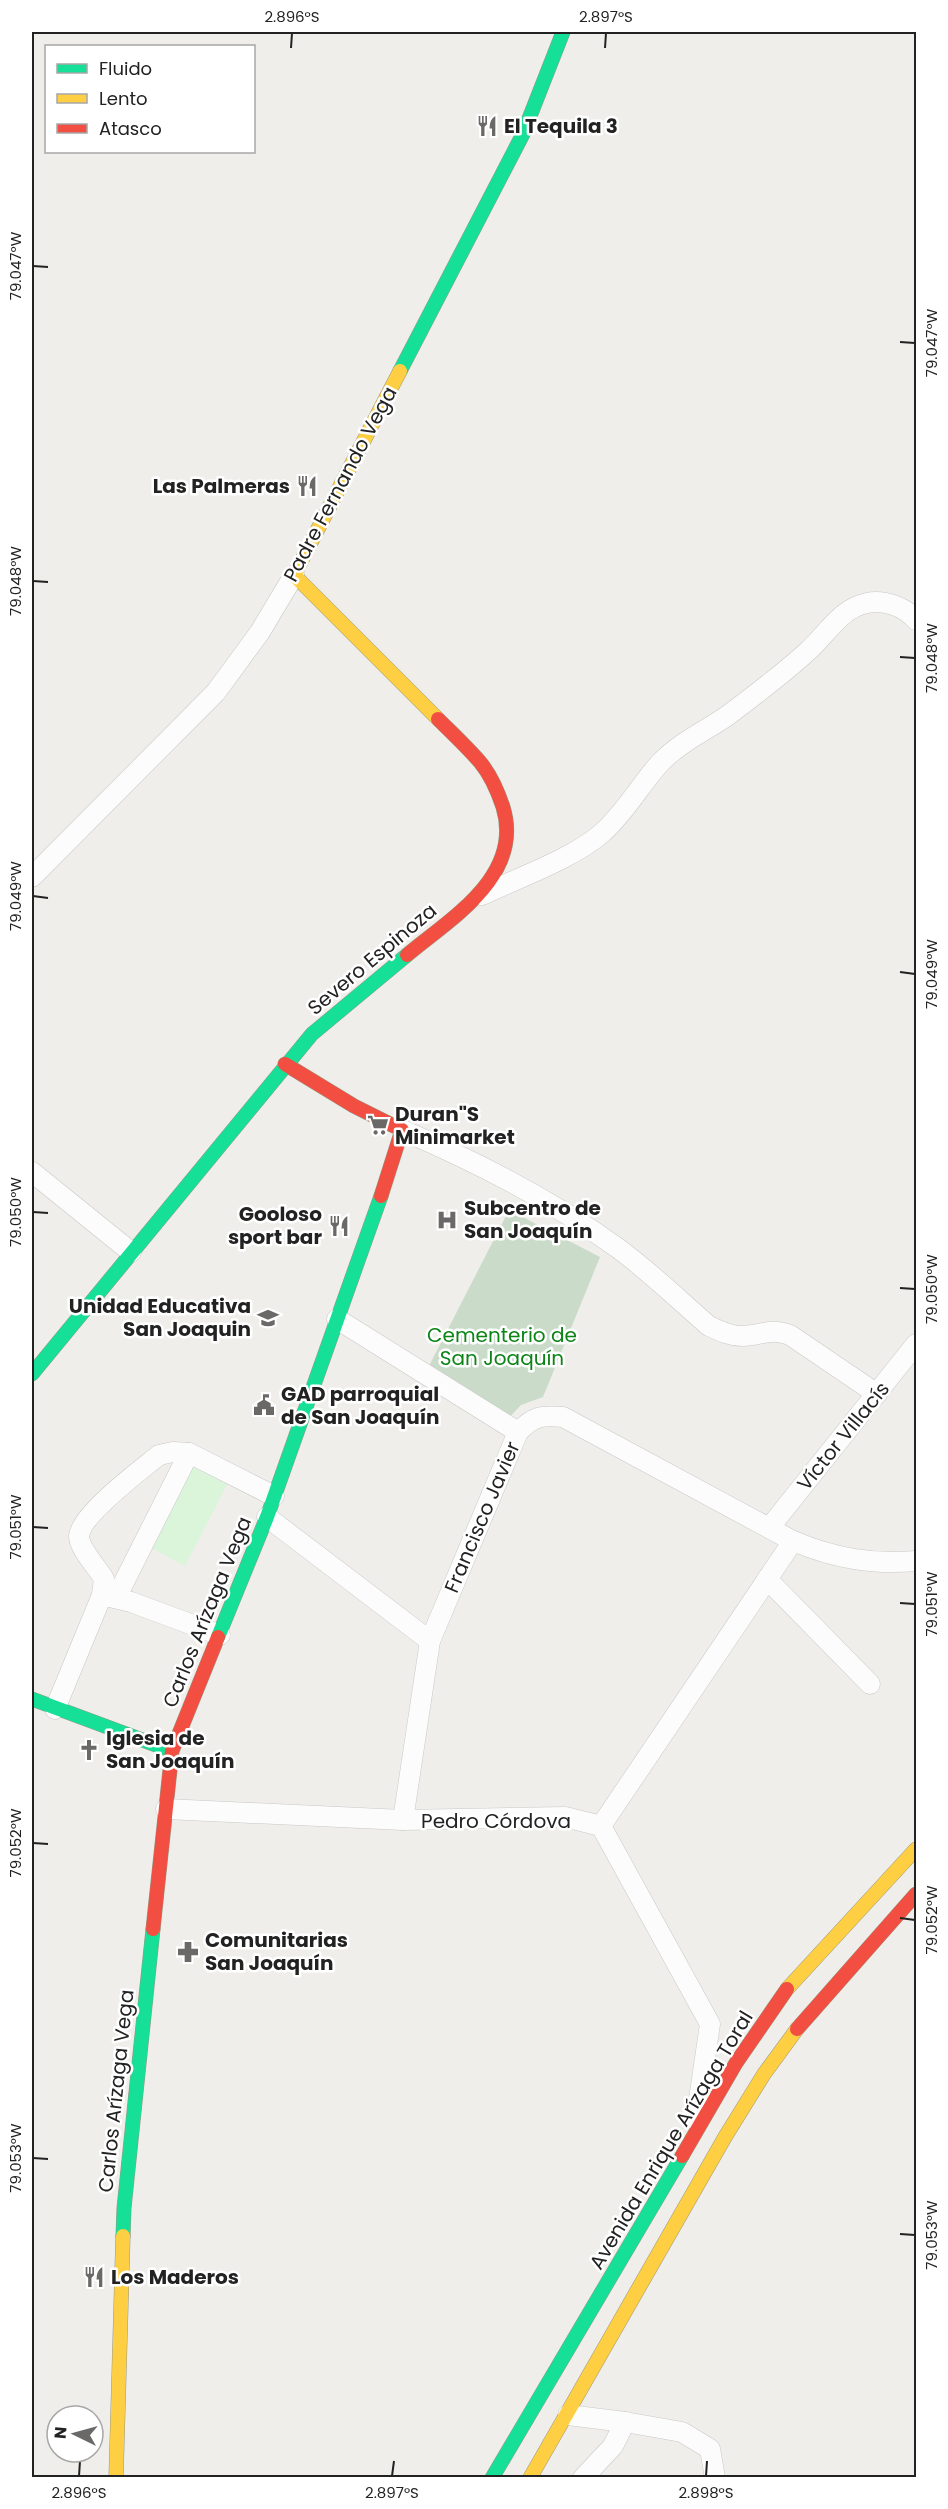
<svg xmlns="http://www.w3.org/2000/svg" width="948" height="2509" font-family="Poppins,sans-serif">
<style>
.cemetery{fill:#cadbca}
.park{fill:#daf5da}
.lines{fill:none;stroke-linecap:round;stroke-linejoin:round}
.street-casing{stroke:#c9c8c7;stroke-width:21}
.fast-casing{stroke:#999a82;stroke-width:15}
.slow-casing{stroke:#999a82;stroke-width:15}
.jam-casing{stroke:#999a82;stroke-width:15}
.street{stroke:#fdfcfc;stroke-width:20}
.fast{stroke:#16e098;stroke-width:14}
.slow{stroke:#ffcf43;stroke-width:14}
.jam{stroke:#f24e42;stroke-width:14}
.ticks{fill:none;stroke:#222;stroke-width:2}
.labels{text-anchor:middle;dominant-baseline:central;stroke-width:5;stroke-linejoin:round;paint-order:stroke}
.poi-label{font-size:20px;font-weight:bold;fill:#222;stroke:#fff;text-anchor:start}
.street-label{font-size:20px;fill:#222;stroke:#fff}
.park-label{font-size:20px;fill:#0c8416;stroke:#fff}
.neatline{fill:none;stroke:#222;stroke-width:2}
.ticks-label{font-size:15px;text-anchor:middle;fill:#222}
</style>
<rect width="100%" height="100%" fill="#f0eeeb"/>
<!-- cemetery -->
<path class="cemetery" d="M 509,1210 L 600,1257 L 543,1397 L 521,1405 L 508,1419 L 429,1366 Z"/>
<!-- park -->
<path class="park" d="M 188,1456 L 232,1475 L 185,1566 L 146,1545 Z"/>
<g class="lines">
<defs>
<g id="street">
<path d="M 32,877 L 216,692 L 260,632 L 294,575"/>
<path d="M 482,895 C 518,878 574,858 602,833 C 625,813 640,785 660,763 C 679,743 705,731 727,716 C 755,695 783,674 808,651 C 827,634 841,608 867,603 C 884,599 905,607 916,620"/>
<path d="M 402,1130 C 477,1162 553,1201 619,1249 C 650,1272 679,1300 709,1326 C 720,1331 730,1336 742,1336 C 762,1336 769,1327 790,1335 L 877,1394"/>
<path d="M 32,1172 L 131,1252"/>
<path d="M 337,1319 L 518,1432"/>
<path d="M 267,1517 L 430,1641"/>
<path d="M 770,1527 L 916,1344"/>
<path d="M 767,1579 L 870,1684"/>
<path d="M 102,1595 L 104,1579 C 98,1568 79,1549 79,1536 C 81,1514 141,1470 159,1455 L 173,1452 L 189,1453"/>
<path d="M 116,1598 L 189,1453 L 274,1496"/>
<path d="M 55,1709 L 102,1595 L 131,1602 L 220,1635"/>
<path d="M 166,1809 L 403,1820 L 565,1817 L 601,1826 L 710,2024 L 696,2120"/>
<path d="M 403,1820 L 430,1641 L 518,1432 C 534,1416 541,1415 563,1417 L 793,1541 C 834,1558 872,1565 916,1561"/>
<path d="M 601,1826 L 793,1541"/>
<path d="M 568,2415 L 625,2422 L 682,2432 L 710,2449 L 715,2478"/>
<path d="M 583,2478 L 613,2446 L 625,2422"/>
</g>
<g id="fast">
<path d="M 400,371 L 523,134 L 563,32"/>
<path d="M 32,1374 L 312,1034 L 407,955"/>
<path d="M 218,1637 L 267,1517 L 381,1196"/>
<path d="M 32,1699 L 172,1751"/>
<path d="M 123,2236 L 124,2208 L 153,1929"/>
<path d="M 492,2478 L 682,2156"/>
</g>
<g id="slow">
<path d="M 400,371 L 294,575 L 438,719"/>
<path d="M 787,1989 L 916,1849"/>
<path d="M 116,2478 L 123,2236"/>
<path d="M 530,2478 L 725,2137 L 764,2074 L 797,2029"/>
</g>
<g id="jam">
<path d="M 407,955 C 451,918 524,876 503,807 C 498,792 490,774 480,762 C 467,747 452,733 438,719"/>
<path d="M 285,1064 L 354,1106 L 402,1130 L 381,1196"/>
<path d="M 153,1929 L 172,1751 L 218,1637"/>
<path d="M 797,2029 L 916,1894"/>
<path d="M 682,2156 L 736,2063 L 787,1989"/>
</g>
</defs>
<!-- street casing -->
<use href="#street" class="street-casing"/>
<!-- fast casing -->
<use href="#fast" class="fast-casing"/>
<!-- slow casing -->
<use href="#slow" class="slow-casing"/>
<!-- jam casing -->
<use href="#jam" class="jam-casing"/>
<!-- street -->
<use href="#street" class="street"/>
<!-- fast -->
<use href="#fast" class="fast"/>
<!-- slow -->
<use href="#slow" class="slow"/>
<!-- jam -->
<use href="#jam" class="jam"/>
</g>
<!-- ticks -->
<path class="ticks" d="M 291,48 L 292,33M 605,48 L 606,33M 33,266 L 48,267M 900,342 L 915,343M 33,581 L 48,582M 900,657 L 915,658M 33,896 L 48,898M 900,972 L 915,974M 33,1212 L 48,1213M 900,1288 L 915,1289M 33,1527 L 48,1528M 900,1603 L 915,1604M 33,1843 L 48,1844M 900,1918 L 915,1920M 33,2158 L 48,2159M 900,2234 L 915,2235M 79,2476 L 80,2461M 392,2476 L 394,2461M 706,2476 L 707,2461"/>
<!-- icons -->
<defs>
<symbol id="restaurant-bare" viewBox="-9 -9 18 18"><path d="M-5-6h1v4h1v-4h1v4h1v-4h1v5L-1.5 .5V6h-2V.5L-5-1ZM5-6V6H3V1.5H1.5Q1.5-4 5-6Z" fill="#6a6968" stroke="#fff" stroke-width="2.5" paint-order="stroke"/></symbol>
<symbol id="supermarket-bare" viewBox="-9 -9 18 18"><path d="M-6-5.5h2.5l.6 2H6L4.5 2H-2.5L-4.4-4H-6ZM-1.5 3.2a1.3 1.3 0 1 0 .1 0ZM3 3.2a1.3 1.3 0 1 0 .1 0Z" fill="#6a6968" stroke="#fff" stroke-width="2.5" paint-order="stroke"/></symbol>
<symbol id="hospital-bare" viewBox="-9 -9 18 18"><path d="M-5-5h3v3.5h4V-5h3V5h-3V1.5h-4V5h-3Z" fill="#6a6968" stroke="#fff" stroke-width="2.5" paint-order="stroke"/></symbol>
<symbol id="school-bare" viewBox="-9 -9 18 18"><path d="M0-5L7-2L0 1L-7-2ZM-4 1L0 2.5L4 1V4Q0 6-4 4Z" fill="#6a6968" stroke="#fff" stroke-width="2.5" paint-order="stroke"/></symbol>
<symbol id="civic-bare" viewBox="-9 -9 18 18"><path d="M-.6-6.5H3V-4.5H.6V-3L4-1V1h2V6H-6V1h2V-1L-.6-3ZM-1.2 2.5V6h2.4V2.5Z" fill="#6a6968" stroke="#fff" stroke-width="2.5" paint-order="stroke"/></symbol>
<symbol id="church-bare" viewBox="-9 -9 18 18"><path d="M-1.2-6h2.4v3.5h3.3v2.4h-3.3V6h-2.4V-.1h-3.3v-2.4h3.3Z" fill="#6a6968" stroke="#fff" stroke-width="2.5" paint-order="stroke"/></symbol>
<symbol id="pharmacy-bare" viewBox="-9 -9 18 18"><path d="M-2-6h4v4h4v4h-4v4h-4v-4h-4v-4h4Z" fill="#6a6968" stroke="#fff" stroke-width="2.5" paint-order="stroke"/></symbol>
</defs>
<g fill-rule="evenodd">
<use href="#restaurant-bare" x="472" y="111" width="30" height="30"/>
<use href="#restaurant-bare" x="292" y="471" width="30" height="30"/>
<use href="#supermarket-bare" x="363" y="1110" width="30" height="30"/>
<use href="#hospital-bare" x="432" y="1205" width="30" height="30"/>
<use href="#restaurant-bare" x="324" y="1211" width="30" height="30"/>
<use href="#school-bare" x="253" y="1303" width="30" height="30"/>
<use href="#civic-bare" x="249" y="1390" width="30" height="30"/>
<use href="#church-bare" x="74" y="1735" width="30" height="30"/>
<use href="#pharmacy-bare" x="173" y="1937" width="30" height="30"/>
<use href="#restaurant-bare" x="79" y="2262" width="30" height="30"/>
</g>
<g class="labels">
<!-- poi labels -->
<g class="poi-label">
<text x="504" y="126">El Tequila 3</text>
<text x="290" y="486" text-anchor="end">Las Palmeras</text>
<text x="395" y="1114">Duran"S<tspan x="395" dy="23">Minimarket</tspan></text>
<text x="464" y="1208">Subcentro de<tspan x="464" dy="23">San Joaquín</tspan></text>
<text x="322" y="1214" text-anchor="end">Gooloso<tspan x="322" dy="23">sport bar</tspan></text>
<text x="251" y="1306" text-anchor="end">Unidad Educativa<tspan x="251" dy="23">San Joaquin</tspan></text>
<text x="281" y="1394">GAD parroquial<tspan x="281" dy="23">de San Joaquín</tspan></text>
<text x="106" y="1738">Iglesia de<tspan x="106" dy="23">San Joaquín</tspan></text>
<text x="205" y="1940">Comunitarias<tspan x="205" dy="23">San Joaquín</tspan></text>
<text x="111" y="2277">Los Maderos</text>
</g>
<!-- street labels -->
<g class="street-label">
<text transform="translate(340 484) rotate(-62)">Padre Fernando Vega</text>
<text transform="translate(372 959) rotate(-40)">Severo Espinoza</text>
<text transform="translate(843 1436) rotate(-51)">Víctor Villacís</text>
<text transform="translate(482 1517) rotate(-67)">Francisco Javier</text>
<text transform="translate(207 1612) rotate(-68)">Carlos Arízaga Vega</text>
<text x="496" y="1821">Pedro Córdova</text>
<text transform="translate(116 2091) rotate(-84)">Carlos Arízaga Vega</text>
<text transform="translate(671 2140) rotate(-59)">Avenida Enrique Arízaga Toral</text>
</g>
<!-- park labels -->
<g class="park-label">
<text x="502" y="1335">Cementerio de<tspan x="502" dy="23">San Joaquín</tspan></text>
</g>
</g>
<!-- border -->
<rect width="948" height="2509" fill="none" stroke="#ffffff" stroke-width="66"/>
<!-- legend -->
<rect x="45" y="45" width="210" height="108" fill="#ffffff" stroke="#a7a7a7" stroke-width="1.5"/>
<rect x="57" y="64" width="30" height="9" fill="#16e098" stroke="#a7a7a7" stroke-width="1.5"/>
<text x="99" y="75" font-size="18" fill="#222222">Fluido</text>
<rect x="57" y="94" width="30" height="9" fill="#ffcf43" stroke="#a7a7a7" stroke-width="1.5"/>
<text x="99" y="105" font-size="18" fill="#222222">Lento</text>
<rect x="57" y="124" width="30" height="9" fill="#f24e42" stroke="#a7a7a7" stroke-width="1.5"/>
<text x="99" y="135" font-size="18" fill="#222222">Atasco</text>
<!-- north arrow -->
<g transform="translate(75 2434) rotate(275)"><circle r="28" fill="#ffffff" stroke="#a7a7a7" stroke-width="1.5"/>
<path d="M0-4.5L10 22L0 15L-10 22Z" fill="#6a6968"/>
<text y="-9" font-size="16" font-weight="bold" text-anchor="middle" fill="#222222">N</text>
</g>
<rect x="33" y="33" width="882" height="2443" class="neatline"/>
<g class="ticks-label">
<text x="292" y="22">2.896°S</text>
<text x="606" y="22">2.897°S</text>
<text transform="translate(16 266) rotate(-90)" y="5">79.047°W</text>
<text transform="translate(932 343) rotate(-90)" y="5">79.047°W</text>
<text transform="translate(16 581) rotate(-90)" y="5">79.048°W</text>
<text transform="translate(932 658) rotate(-90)" y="5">79.048°W</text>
<text transform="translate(16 896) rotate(-90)" y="5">79.049°W</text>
<text transform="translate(932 974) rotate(-90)" y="5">79.049°W</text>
<text transform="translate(16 1212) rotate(-90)" y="5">79.050°W</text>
<text transform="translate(932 1289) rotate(-90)" y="5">79.050°W</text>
<text transform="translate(16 1527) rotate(-90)" y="5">79.051°W</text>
<text transform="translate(932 1604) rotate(-90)" y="5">79.051°W</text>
<text transform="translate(16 1843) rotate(-90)" y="5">79.052°W</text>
<text transform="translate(932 1920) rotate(-90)" y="5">79.052°W</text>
<text transform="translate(16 2158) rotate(-90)" y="5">79.053°W</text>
<text transform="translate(932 2235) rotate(-90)" y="5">79.053°W</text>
<text x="79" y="2498">2.896°S</text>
<text x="392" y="2498">2.897°S</text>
<text x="706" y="2498">2.898°S</text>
</g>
</svg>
